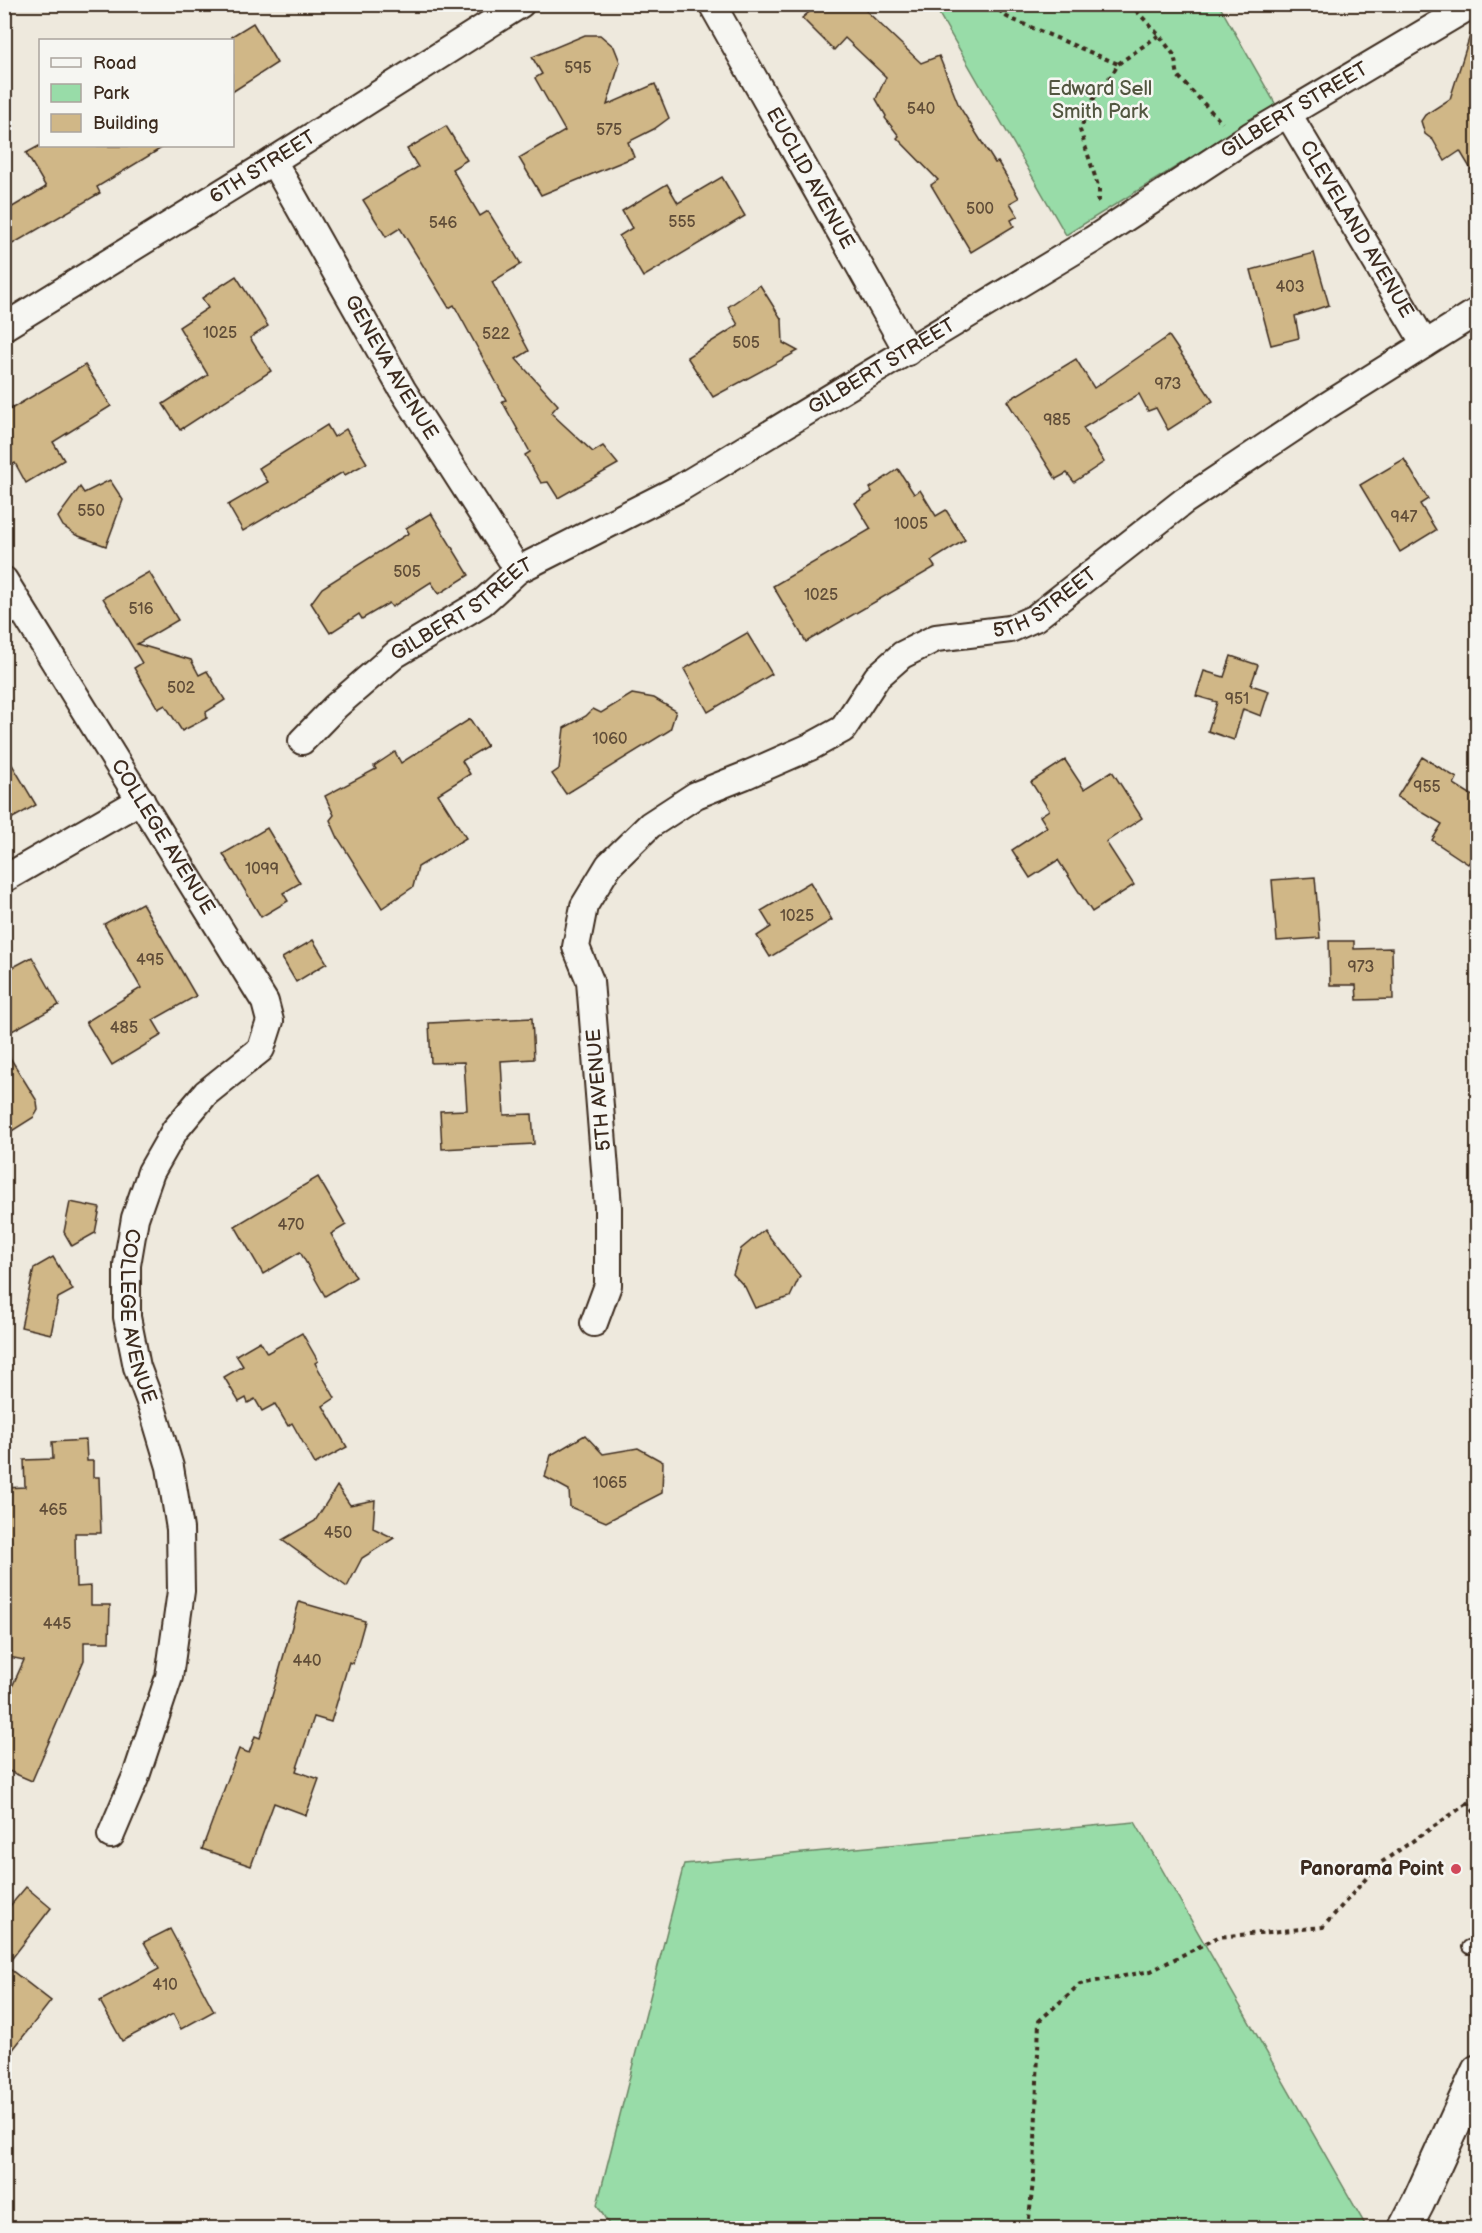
<svg xmlns="http://www.w3.org/2000/svg" width="1482" height="2233" font-family="'Balsamiq Sans',sans-serif">
<style>
.green{fill:#98dca8;stroke:#6a8363;stroke-width:1.5}
.building{fill:#d0b787;stroke:#3b2a1e;stroke-width:1.5}
.lines{fill:none;stroke-linecap:round;stroke-linejoin:round}
.service-casing{stroke:#3b2a1e;stroke-width:16}
.minor-casing{stroke:#3b2a1e;stroke-width:30}
.tertiary-casing{stroke:#3b2a1e;stroke-width:36}
.path{stroke:#3b2a1e;stroke-width:4;stroke-dasharray:4.5 4.5;stroke-linecap:butt}
.service{stroke:#f6f6f2;stroke-width:12}
.minor{stroke:#f6f6f2;stroke-width:26}
.tertiary{stroke:#f6f6f2;stroke-width:32}
.poi-dot{fill:#d1495b;stroke:#f6f6f2;stroke-width:2}
.labels{text-anchor:middle;dominant-baseline:central;stroke-width:5;stroke-linejoin:round;paint-order:stroke}
.number-label{font-size:16px;fill:#604d38}
.park-label{font-size:20px;fill:#525640;stroke:#f6f6f2}
.street-label{font-size:20px;fill:#3b2a1e;stroke:#f6f6f2}
.poi-label{font-size:20px;font-weight:bold;fill:#3b2a1e;stroke:#f6f6f2;text-anchor:end}
</style>
<rect width="100%" height="100%" fill="#eee9dd"/>
<filter id="ink" filterUnits="userSpaceOnUse"><feTurbulence type="fractalNoise" baseFrequency=".0167" numOctaves="2"/><feDisplacementMap in="SourceGraphic" scale="12" xChannelSelector="R" yChannelSelector="G"/><feConvolveMatrix kernelMatrix="1 2 1 2 8 2 1 2 1" color-interpolation-filters="sRGB"/></filter>
<g filter="url(#ink)">
<!-- green -->
<g class="green">
<path d="M 934,5 L 1219,5 L 1276,105 L 1066,235 Z"/>
<path d="M 1135,1822 L 1367,2228 L 611,2228 L 597,2205 L 684,1864 Z"/>
</g>
<!-- building -->
<g class="building">
<path d="M 819,4 L 859,4 L 921,63 L 939,56 L 959,106 L 995,163 L 998,162 L 1019,198 L 1010,203 L 1018,216 L 1011,220 L 1014,226 L 971,252 L 931,185 L 938,180 L 897,138 L 899,136 L 885,118 L 886,116 L 876,99 L 886,77 L 845,38 L 834,50 L 802,18 Z"/>
<path d="M 253,23 L 277,63 L 232,92 L 232,36 Z"/>
<path d="M 1472,29 L 1478,30 L 1478,181 L 1460,151 L 1445,161 L 1433,140 L 1425,134 L 1421,121 L 1425,115 L 1450,99 Z"/>
<path d="M 585,35 L 600,35 L 614,47 L 620,62 L 607,105 L 655,84 L 669,118 L 654,129 L 628,142 L 634,157 L 541,195 L 519,158 L 565,131 L 535,78 L 542,74 L 532,57 Z"/>
<path d="M 446,126 L 467,160 L 452,169 L 480,216 L 488,211 L 521,264 L 492,282 L 529,351 L 516,359 L 558,405 L 551,413 L 593,452 L 603,446 L 618,464 L 558,498 L 548,482 L 541,483 L 525,455 L 530,452 L 502,401 L 506,400 L 454,305 L 449,308 L 400,228 L 386,237 L 363,200 L 418,167 L 407,149 Z"/>
<path d="M 39,146 L 165,146 L 97,187 L 100,193 L 4,249 L 4,212 L 46,187 L 26,153 Z"/>
<path d="M 722,177 L 745,216 L 643,277 L 619,236 L 632,228 L 622,211 L 667,184 L 678,203 Z"/>
<path d="M 1314,253 L 1329,305 L 1295,316 L 1299,338 L 1271,345 L 1251,270 Z"/>
<path d="M 236,276 L 268,326 L 250,338 L 271,371 L 180,430 L 163,404 L 208,375 L 179,327 L 208,308 L 202,298 Z"/>
<path d="M 760,285 L 782,320 L 783,343 L 798,351 L 713,397 L 687,357 L 738,325 L 728,307 Z"/>
<path d="M 1169,336 L 1213,401 L 1168,430 L 1156,408 L 1148,411 L 1139,394 L 1083,428 L 1104,462 L 1074,482 L 1067,473 L 1056,479 L 1007,401 L 1076,359 L 1094,388 Z"/>
<path d="M 85,365 L 111,406 L 53,442 L 64,460 L 26,483 L 15,463 L 4,469 L 4,413 Z"/>
<path d="M 327,425 L 334,437 L 346,429 L 367,463 L 345,475 L 343,472 L 243,531 L 228,505 L 268,482 L 259,468 Z"/>
<path d="M 1404,459 L 1428,499 L 1420,504 L 1436,530 L 1400,552 L 1360,485 Z"/>
<path d="M 898,469 L 914,494 L 920,490 L 936,516 L 946,510 L 965,540 L 931,561 L 935,567 L 806,642 L 773,586 L 871,529 L 855,503 L 872,492 L 870,488 Z"/>
<path d="M 110,480 L 123,500 L 106,546 L 76,535 L 63,526 L 58,517 L 80,487 L 84,493 Z"/>
<path d="M 431,513 L 469,575 L 439,594 L 431,582 L 392,607 L 389,603 L 362,619 L 359,614 L 330,633 L 311,603 L 322,588 L 409,533 L 406,528 Z"/>
<path d="M 149,572 L 178,620 L 137,644 L 191,660 L 199,675 L 207,671 L 225,700 L 206,712 L 207,718 L 182,731 L 165,705 L 158,709 L 134,668 L 142,663 L 103,598 Z"/>
<path d="M 747,633 L 772,674 L 708,712 L 684,669 Z"/>
<path d="M 1231,656 L 1258,665 L 1251,685 L 1269,691 L 1261,716 L 1243,709 L 1234,740 L 1208,731 L 1217,702 L 1196,696 L 1204,671 L 1224,677 Z"/>
<path d="M 632,694 L 654,698 L 676,711 L 670,730 L 566,794 L 552,774 L 559,769 L 564,728 L 586,716 L 593,709 L 601,713 Z"/>
<path d="M 470,719 L 487,746 L 462,761 L 470,774 L 438,794 L 466,838 L 418,867 L 413,887 L 382,908 L 338,838 L 330,820 L 334,815 L 325,796 L 376,769 L 374,766 L 395,752 L 401,763 Z"/>
<path d="M 4,751 L 36,805 L 4,823 Z"/>
<path d="M 1422,757 L 1457,778 L 1454,784 L 1478,799 L 1478,849 L 1468,864 L 1432,840 L 1442,824 L 1397,797 Z"/>
<path d="M 1065,760 L 1084,789 L 1112,771 L 1142,818 L 1106,842 L 1134,885 L 1092,912 L 1058,860 L 1030,878 L 1012,850 L 1047,827 L 1040,816 L 1049,810 L 1031,782 Z"/>
<path d="M 267,828 L 300,883 L 283,893 L 288,901 L 261,917 L 223,854 Z"/>
<path d="M 1315,877 L 1320,938 L 1277,941 L 1272,880 Z"/>
<path d="M 810,882 L 832,920 L 770,957 L 757,936 L 771,927 L 761,911 Z"/>
<path d="M 142,903 L 196,996 L 153,1020 L 162,1035 L 112,1065 L 86,1022 L 141,988 L 104,924 Z"/>
<path d="M 313,940 L 327,963 L 296,982 L 282,958 Z"/>
<path d="M 1329,941 L 1354,941 L 1354,949 L 1392,948 L 1393,999 L 1357,1000 L 1356,985 L 1330,985 Z"/>
<path d="M 32,957 L 59,1005 L 12,1031 L 4,1018 L 4,972 Z"/>
<path d="M 532,1018 L 534,1059 L 501,1061 L 504,1115 L 532,1114 L 534,1144 L 442,1149 L 440,1111 L 467,1110 L 464,1062 L 431,1063 L 429,1023 Z"/>
<path d="M 4,1048 L 37,1101 L 38,1110 L 34,1117 L 4,1136 Z"/>
<path d="M 318,1177 L 346,1225 L 331,1234 L 356,1277 L 325,1296 L 300,1252 L 263,1274 L 235,1226 Z"/>
<path d="M 70,1202 L 100,1208 L 95,1233 L 72,1246 L 64,1232 Z"/>
<path d="M 764,1230 L 800,1276 L 790,1297 L 755,1308 L 745,1287 L 733,1274 L 741,1249 Z"/>
<path d="M 53,1257 L 73,1290 L 58,1298 L 51,1334 L 21,1327 L 34,1268 Z"/>
<path d="M 302,1333 L 318,1361 L 315,1363 L 335,1398 L 323,1406 L 347,1447 L 315,1464 L 292,1423 L 288,1426 L 275,1404 L 262,1411 L 255,1399 L 248,1403 L 246,1398 L 239,1402 L 224,1377 L 243,1366 L 236,1355 L 260,1341 L 267,1353 Z"/>
<path d="M 585,1435 L 603,1454 L 638,1448 L 663,1462 L 662,1493 L 606,1522 L 570,1507 L 569,1490 L 545,1477 L 551,1455 Z"/>
<path d="M 86,1440 L 87,1461 L 93,1461 L 93,1477 L 99,1477 L 101,1533 L 75,1533 L 76,1587 L 91,1586 L 91,1605 L 110,1605 L 109,1642 L 84,1642 L 84,1660 L 32,1781 L 4,1769 L 4,1705 L 24,1660 L 4,1656 L 4,1488 L 25,1487 L 24,1460 L 53,1459 L 52,1442 Z"/>
<path d="M 337,1486 L 350,1505 L 375,1500 L 373,1528 L 394,1538 L 362,1558 L 347,1587 L 282,1540 L 315,1521 Z"/>
<path d="M 299,1602 L 365,1621 L 353,1664 L 349,1662 L 331,1722 L 314,1717 L 296,1771 L 319,1779 L 306,1815 L 274,1803 L 251,1866 L 202,1849 L 239,1749 L 249,1753 L 255,1736 L 260,1738 Z"/>
<path d="M 26,1887 L 51,1908 L 6,1966 L 51,2001 L 4,2061 L 4,1913 Z"/>
<path d="M 170,1929 L 214,2011 L 181,2029 L 173,2014 L 122,2041 L 100,2001 L 159,1969 L 144,1942 Z"/>
</g>
<g class="lines">
<defs>
<g id="service">
<path d="M 4,622 L 24,611"/>
<path d="M 1469,1947 L 1478,1944"/>
</g>
<g id="minor">
<path id="s1" d="M 712,4 L 908,352"/>
<path id="s2" d="M 1288,114 L 1425,344"/>
<path id="s3" d="M 273,161 L 402,389 L 518,570"/>
<path id="s4" d="M 4,327 L 273,161 L 521,4"/>
<path id="s5" d="M 4,580 L 265,1002 L 270,1021 L 261,1049 L 206,1093 L 175,1130 L 151,1172 L 135,1218 L 127,1265 L 127,1317 L 137,1367 L 152,1407 L 170,1467 L 180,1529 L 181,1591 L 169,1677 L 136,1776 L 111,1835"/>
<path id="s6" d="M 302,741 L 336,706 L 396,654 L 483,602 L 518,570 L 680,488 L 1092,240 L 1250,136 L 1473,4"/>
<path d="M 4,879 L 141,800"/>
<path id="s7" d="M 594,1323 L 608,1285 L 608,1207 L 590,981 L 576,947 L 584,906 L 609,865 L 650,825 L 696,795 L 744,776 L 810,747 L 843,729 L 877,677 L 902,655 L 936,638 L 1010,629 L 1035,618 L 1184,501 L 1325,407 L 1478,311"/>
</g>
<path id="tertiary" d="M 1405,2228 L 1418,2203 L 1478,2071"/>
</defs>
<!-- service casing -->
<use href="#service" class="service-casing"/>
<!-- minor casing -->
<use href="#minor" class="minor-casing"/>
<!-- tertiary casing -->
<use href="#tertiary" class="tertiary-casing"/>
<!-- path -->
<g class="path">
<path d="M 992,4 L 1007,17 L 1118,64"/>
<path d="M 1130,4 L 1159,35 L 1174,55 L 1178,76 L 1222,123"/>
<path d="M 1096,201 L 1099,199 L 1099,189 L 1080,130 L 1098,89 L 1112,75 L 1118,64 L 1159,35"/>
<path d="M 1478,1799 L 1468,1803 L 1478,1818"/>
<path d="M 1028,2228 L 1034,2172 L 1039,2021 L 1080,1984 L 1151,1971 L 1218,1937 L 1323,1927 L 1379,1864 L 1468,1803"/>
</g>
<!-- service -->
<use href="#service" class="service"/>
<!-- minor -->
<use href="#minor" class="minor"/>
<!-- tertiary -->
<use href="#tertiary" class="tertiary"/>
</g>
</g>
<!-- markers -->
<circle class="poi-dot" cx="1456" cy="1869" r="6"/>
<g class="labels">
<!-- number labels -->
<g class="number-label">
<text x="578" y="68">595</text>
<text x="921" y="109">540</text>
<text x="609" y="130">575</text>
<text x="980" y="209">500</text>
<text x="682" y="222">555</text>
<text x="443" y="223">546</text>
<text x="1290" y="287">403</text>
<text x="220" y="333">1025</text>
<text x="496" y="334">522</text>
<text x="746" y="343">505</text>
<text x="1168" y="384">973</text>
<text x="1057" y="420">985</text>
<text x="91" y="511">550</text>
<text x="1404" y="517">947</text>
<text x="911" y="524">1005</text>
<text x="407" y="572">505</text>
<text x="821" y="595">1025</text>
<text x="141" y="609">516</text>
<text x="181" y="688">502</text>
<text x="1237" y="699">951</text>
<text x="610" y="739">1060</text>
<text x="1427" y="787">955</text>
<text x="262" y="869">1099</text>
<text x="797" y="916">1025</text>
<text x="150" y="960">495</text>
<text x="1361" y="967">973</text>
<text x="124" y="1028">485</text>
<text x="291" y="1225">470</text>
<text x="610" y="1483">1065</text>
<text x="53" y="1510">465</text>
<text x="338" y="1533">450</text>
<text x="57" y="1624">445</text>
<text x="307" y="1661">440</text>
<text x="165" y="1985">410</text>
</g>
<!-- park labels -->
<g class="park-label">
<text x="1100" y="89">Edward Sell<tspan x="1100" dy="23">Smith Park</tspan></text>
</g>
<!-- street labels -->
<g class="street-label">
<text stroke="none"><textPath href="#s6" startOffset="1180">GILBERT STREET</textPath></text>
<text stroke="none"><textPath href="#s4" startOffset="304">6TH STREET</textPath></text>
<text stroke="none"><textPath href="#s1" startOffset="200">EUCLID AVENUE</textPath></text>
<text stroke="none"><textPath href="#s2" startOffset="134">CLEVELAND AVENUE</textPath></text>
<text stroke="none"><textPath href="#s6" startOffset="694">GILBERT STREET</textPath></text>
<text stroke="none"><textPath href="#s3" startOffset="238">GENEVA AVENUE</textPath></text>
<text stroke="none"><textPath href="#s7" startOffset="996">5TH STREET</textPath></text>
<text stroke="none"><textPath href="#s6" startOffset="208">GILBERT STREET</textPath></text>
<text stroke="none"><textPath href="#s5" startOffset="302">COLLEGE AVENUE</textPath></text>
<text transform="translate(599 1090) rotate(-95)">5TH AVENUE</text>
<text stroke="none"><textPath href="#s5" startOffset="861">COLLEGE AVENUE</textPath></text>
</g>
<!-- poi labels -->
<g class="poi-label">
<text x="1444" y="1869">Panorama Point</text>
</g>
</g>
<!-- margin -->
<rect width="1482" height="2233" fill="none" stroke="#f6f6f2" stroke-width="24"/>
<rect x="12" y="12" width="1458" height="2209" fill="none" stroke="#3b2a1e" stroke-width="2" filter="url(#ink)"/>
<!-- legend -->
<rect x="39" y="39" width="195" height="108" fill="#f6f6f2" stroke="#aba49d" stroke-width="1.5"/>
<rect x="51" y="58" width="30" height="9" fill="#f6f6f2" stroke="#aba49d" stroke-width="1.5"/>
<text x="93" y="69" font-size="18" fill="#3b2a1e">Road</text>
<rect x="51" y="84" width="30" height="18" fill="#98dca8" stroke="#aba49d" stroke-width="1.5"/>
<text x="93" y="99" font-size="18" fill="#3b2a1e">Park</text>
<rect x="51" y="114" width="30" height="18" fill="#d0b787" stroke="#aba49d" stroke-width="1.5"/>
<text x="93" y="129" font-size="18" fill="#3b2a1e">Building</text>
</svg>
